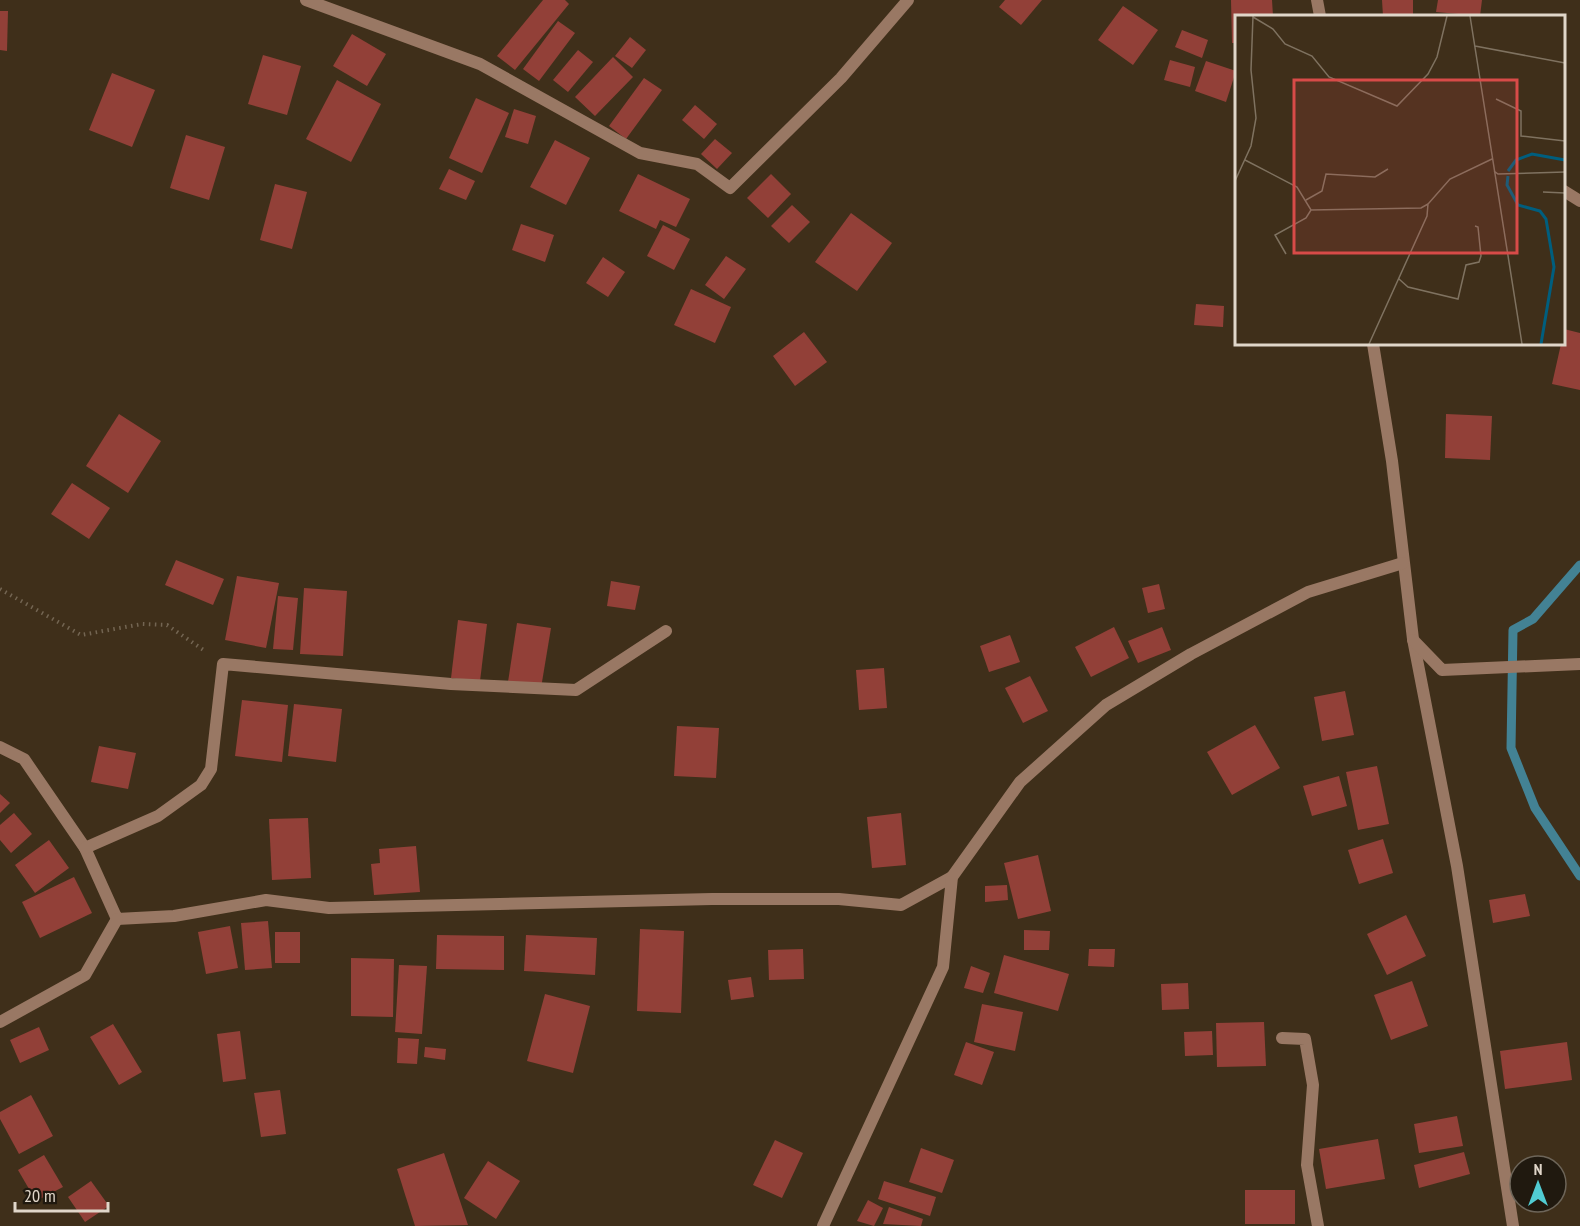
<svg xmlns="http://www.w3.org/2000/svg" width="1580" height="1226" font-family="'PT Sans Narrow',sans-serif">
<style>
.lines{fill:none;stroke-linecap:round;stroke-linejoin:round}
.stream{stroke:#438294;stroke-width:9}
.building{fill:#924038}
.path{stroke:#736552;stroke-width:4;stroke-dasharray:1.5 4.5;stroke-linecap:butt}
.minor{stroke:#997864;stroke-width:12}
.inset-river{fill:none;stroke:#005e7e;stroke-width:3}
.inset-road{fill:none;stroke:#7f7260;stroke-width:1.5}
.view{fill:#d84b48;fill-opacity:0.15;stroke:#d84b48;stroke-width:3}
.inset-edge{fill:none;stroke:#e0d6c9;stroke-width:3}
</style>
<rect width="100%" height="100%" fill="#3f2f1a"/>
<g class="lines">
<!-- stream -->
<path class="stream" d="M 1580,565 L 1533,619 L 1513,630 L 1511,748 L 1535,808 L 1580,876"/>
</g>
<!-- building -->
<g class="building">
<path d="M 543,0 L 565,0 L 569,4 L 515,70 L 497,56 Z"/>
<path d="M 1005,0 L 1042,0 L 1021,25 L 999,7 Z"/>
<path d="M 1231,0 L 1272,0 L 1273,16 L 1236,16 L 1236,43 L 1232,43 Z"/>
<path d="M 1382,0 L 1413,0 L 1413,16 L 1383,16 Z"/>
<path d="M 1438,0 L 1482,0 L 1480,16 L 1436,12 Z"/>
<path d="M 1123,6 L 1158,30 L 1133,65 L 1098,40 Z"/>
<path d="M 0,11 L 8,11 L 7,51 L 0,50 Z"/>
<path d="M 558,21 L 575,33 L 539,81 L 523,69 Z"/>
<path d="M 1182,30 L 1208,40 L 1202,58 L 1175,47 Z"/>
<path d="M 352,34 L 386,54 L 367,86 L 333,66 Z"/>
<path d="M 630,37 L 646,50 L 632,68 L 615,56 Z"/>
<path d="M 578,50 L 593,62 L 568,92 L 553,80 Z"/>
<path d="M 263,55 L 301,66 L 287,115 L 248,104 Z"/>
<path d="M 613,57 L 633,77 L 595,116 L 575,97 Z"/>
<path d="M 1170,60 L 1195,67 L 1190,87 L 1164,80 Z"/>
<path d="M 1206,61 L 1236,71 L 1226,102 L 1195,91 Z"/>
<path d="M 112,73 L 155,90 L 132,147 L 89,130 Z"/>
<path d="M 644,78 L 662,90 L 626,139 L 609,126 Z"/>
<path d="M 337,80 L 381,104 L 351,162 L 306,139 Z"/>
<path d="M 476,98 L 509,113 L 482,173 L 449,158 Z"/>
<path d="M 695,105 L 717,124 L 704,139 L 682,120 Z"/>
<path d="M 514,109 L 536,116 L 528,144 L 505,137 Z"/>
<path d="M 186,135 L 225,147 L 209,200 L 170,188 Z"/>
<path d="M 715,139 L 732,153 L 717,169 L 701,154 Z"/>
<path d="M 555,140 L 590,158 L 566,205 L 530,187 Z"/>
<path d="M 449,169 L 475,181 L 466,200 L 439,189 Z"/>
<path d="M 638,174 L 690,199 L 676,227 L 660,220 L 656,229 L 619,211 Z"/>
<path d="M 771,174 L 791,194 L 768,218 L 747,198 Z"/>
<path d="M 275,184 L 307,192 L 292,249 L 260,240 Z"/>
<path d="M 792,205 L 810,222 L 789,243 L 771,226 Z"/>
<path d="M 851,213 L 892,243 L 857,291 L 815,262 Z"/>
<path d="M 521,224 L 554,235 L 545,262 L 512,250 Z"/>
<path d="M 663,225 L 690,239 L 674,270 L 647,256 Z"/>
<path d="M 726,256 L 746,269 L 724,299 L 705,285 Z"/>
<path d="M 603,257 L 625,272 L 608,297 L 586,283 Z"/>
<path d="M 691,289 L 731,307 L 715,343 L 674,325 Z"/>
<path d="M 1196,304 L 1224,306 L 1223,327 L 1194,325 Z"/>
<path d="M 1564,329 L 1580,333 L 1580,390 L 1552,384 L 1561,344 L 1564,344 Z"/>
<path d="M 804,332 L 827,362 L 795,386 L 773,356 Z"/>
<path d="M 119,414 L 161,441 L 128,493 L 86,466 Z"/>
<path d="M 1446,414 L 1492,416 L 1490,460 L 1445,458 Z"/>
<path d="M 72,483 L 110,508 L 89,539 L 51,514 Z"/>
<path d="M 176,560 L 224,579 L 213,605 L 165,585 Z"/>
<path d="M 237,576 L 279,583 L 266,648 L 225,640 Z"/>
<path d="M 611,581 L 640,586 L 635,610 L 607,606 Z"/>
<path d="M 1159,584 L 1165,609 L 1148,613 L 1142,588 Z"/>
<path d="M 304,588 L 347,591 L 343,656 L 300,654 Z"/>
<path d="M 278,596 L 298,598 L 293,650 L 273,649 Z"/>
<path d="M 458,620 L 487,624 L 480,681 L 451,678 Z"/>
<path d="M 517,623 L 551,628 L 541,688 L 508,682 Z"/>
<path d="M 1114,627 L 1129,658 L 1091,677 L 1075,647 Z"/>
<path d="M 1162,627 L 1171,650 L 1138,663 L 1128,641 Z"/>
<path d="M 1010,635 L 1020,662 L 989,672 L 980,646 Z"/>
<path d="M 884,668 L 887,708 L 859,710 L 856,670 Z"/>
<path d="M 1030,676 L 1048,711 L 1023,723 L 1005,688 Z"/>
<path d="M 1345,691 L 1354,735 L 1322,741 L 1314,697 Z"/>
<path d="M 242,700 L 288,705 L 282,762 L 235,756 Z"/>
<path d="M 294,704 L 342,709 L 336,762 L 288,756 Z"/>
<path d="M 1255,725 L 1280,768 L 1232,795 L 1207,752 Z"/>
<path d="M 677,726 L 719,728 L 716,778 L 674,776 Z"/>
<path d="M 99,746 L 136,753 L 128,789 L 91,782 Z"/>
<path d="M 1377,766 L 1389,824 L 1358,830 L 1346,772 Z"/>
<path d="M 1339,776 L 1347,806 L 1312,816 L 1303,786 Z"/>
<path d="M 0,794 L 10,803 L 0,813 Z"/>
<path d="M 14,813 L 32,834 L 11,853 L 0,840 L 0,825 Z"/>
<path d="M 901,813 L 906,865 L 872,868 L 867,817 Z"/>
<path d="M 308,818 L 311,878 L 272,880 L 269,819 Z"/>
<path d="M 1383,839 L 1393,873 L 1359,884 L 1348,850 Z"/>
<path d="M 49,840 L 69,868 L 35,893 L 15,865 Z"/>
<path d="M 416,846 L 420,892 L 374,895 L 371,864 L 380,863 L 379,849 Z"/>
<path d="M 1038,855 L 1051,911 L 1018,919 L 1004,863 Z"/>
<path d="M 74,877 L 92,913 L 40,938 L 22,902 Z"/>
<path d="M 1007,885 L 1008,900 L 985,902 L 985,886 Z"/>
<path d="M 1525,894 L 1530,916 L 1493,923 L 1489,900 Z"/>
<path d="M 1406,915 L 1426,956 L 1387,975 L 1367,934 Z"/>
<path d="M 268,921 L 272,968 L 245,970 L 241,923 Z"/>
<path d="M 230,926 L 238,968 L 206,974 L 198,932 Z"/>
<path d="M 640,929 L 684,931 L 681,1013 L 637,1011 Z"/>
<path d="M 1024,930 L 1050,931 L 1049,950 L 1024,950 Z"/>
<rect x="275" y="932" width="25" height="31"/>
<path d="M 437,935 L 504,936 L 504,970 L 436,969 Z"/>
<path d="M 526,935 L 597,938 L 595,975 L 524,971 Z"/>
<path d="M 803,949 L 804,979 L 769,980 L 768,950 Z"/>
<path d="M 1089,949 L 1115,949 L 1114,967 L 1088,966 Z"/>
<path d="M 1004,955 L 1069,974 L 1058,1011 L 994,993 Z"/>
<path d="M 351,958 L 394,959 L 393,1017 L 351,1016 Z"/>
<path d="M 399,965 L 427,966 L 422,1034 L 395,1032 Z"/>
<path d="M 971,966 L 990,973 L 983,993 L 964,988 Z"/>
<path d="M 751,977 L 754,997 L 731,1000 L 728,980 Z"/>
<path d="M 1412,981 L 1428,1026 L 1391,1040 L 1374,995 Z"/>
<path d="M 1188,983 L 1189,1009 L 1162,1010 L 1161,984 Z"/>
<path d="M 545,994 L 590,1006 L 573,1073 L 527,1061 Z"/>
<path d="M 982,1004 L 1023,1012 L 1015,1051 L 974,1042 Z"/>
<path d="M 1264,1022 L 1266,1066 L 1217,1067 L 1216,1023 Z"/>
<path d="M 113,1024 L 142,1072 L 119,1085 L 90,1037 Z"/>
<path d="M 39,1027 L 49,1050 L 20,1063 L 10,1040 Z"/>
<path d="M 240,1031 L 246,1079 L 223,1082 L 217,1034 Z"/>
<path d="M 1212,1031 L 1213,1055 L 1185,1056 L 1184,1032 Z"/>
<path d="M 398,1038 L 419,1039 L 417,1064 L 397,1063 Z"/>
<path d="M 966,1042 L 994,1052 L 982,1085 L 954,1075 Z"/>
<path d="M 1567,1042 L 1572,1080 L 1505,1089 L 1500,1051 Z"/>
<path d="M 425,1047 L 446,1049 L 445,1060 L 424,1057 Z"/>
<path d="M 280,1090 L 286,1134 L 261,1137 L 254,1093 Z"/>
<path d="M 31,1095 L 53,1136 L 19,1154 L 0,1119 L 0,1112 Z"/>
<path d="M 1457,1116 L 1463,1146 L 1419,1153 L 1414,1124 Z"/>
<path d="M 1378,1139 L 1385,1179 L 1326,1189 L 1319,1149 Z"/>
<path d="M 775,1140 L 803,1153 L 782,1198 L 753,1185 Z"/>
<path d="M 921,1148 L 954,1160 L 942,1193 L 909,1182 Z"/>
<path d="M 1464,1152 L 1470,1174 L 1419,1188 L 1414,1165 Z"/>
<path d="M 444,1153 L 468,1225 L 415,1226 L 397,1169 Z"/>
<path d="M 44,1155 L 63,1187 L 36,1201 L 18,1170 Z"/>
<path d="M 488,1161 L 520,1181 L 496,1219 L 464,1198 Z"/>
<path d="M 91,1181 L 109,1206 L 85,1222 L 68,1197 Z"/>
<path d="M 884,1181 L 936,1197 L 930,1216 L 878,1199 Z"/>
<rect x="1245" y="1190" width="50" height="34"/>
<path d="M 868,1200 L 883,1208 L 874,1226 L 857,1221 Z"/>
<path d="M 889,1207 L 923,1219 L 921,1226 L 883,1224 Z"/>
</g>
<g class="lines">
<!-- path -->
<path class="path" d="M 0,589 L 81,635 L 142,624 L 167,625 L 205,651"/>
<!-- minor -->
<g class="minor">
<path d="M 306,0 L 480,64 L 640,153 L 697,164 L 730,188 L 841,78 L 908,0"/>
<path d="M 1317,0 L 1320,16"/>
<path d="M 1564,191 L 1580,201"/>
<path d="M 1373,344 L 1392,461 L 1413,639 L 1457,866 L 1513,1226"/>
<path d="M 1413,640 L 1442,670 L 1580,664"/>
<path d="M 0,747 L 24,759 L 85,848 L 117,919 L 174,916 L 266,900 L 329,908 L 712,899 L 839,899 L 901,905 L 952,877"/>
<path d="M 85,848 L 158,816 L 201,785 L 211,769 L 223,664 L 451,684 L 576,690 L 666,631"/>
<path d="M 0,1022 L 85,975 L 117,919"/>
<path d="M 1282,1038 L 1305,1039 L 1313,1085 L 1307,1165 L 1318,1226"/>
<path d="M 823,1226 L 943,967 L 952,877 L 1020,782 L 1106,705 L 1191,654 L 1308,592 L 1403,563"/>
</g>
</g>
<!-- overview -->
<g transform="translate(1235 15)">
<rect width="330" height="330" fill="#3f2f1a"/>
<path class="inset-river" d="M 273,156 L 281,145 L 297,139 L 330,145M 273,161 L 272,170 L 283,190 L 305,196 L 311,204 L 319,252 L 306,329"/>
<path class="inset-road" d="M 235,1 L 287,329M 18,2 L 38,14 L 50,29 L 77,41 L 94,62 L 162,91 L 193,59 L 202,42 L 212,1M 240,31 L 330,48M 261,84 L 286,96 L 286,121 L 330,126M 10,145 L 62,172 L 76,195 L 186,193 L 193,189M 259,156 L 263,159 L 330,157M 0,166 L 16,131 L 21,103 L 16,55 L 18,1M 308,177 L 330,178M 71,185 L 87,176 L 91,159 L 140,162 L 153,154M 51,239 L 40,220 L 71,203 L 76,195M 164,264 L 173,272 L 223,284 L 231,250 L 244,247 L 246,241 L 243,212 L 240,211M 134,329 L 192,201 L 193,189 L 215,164 L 257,144"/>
<path class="view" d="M 59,65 L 282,65 L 282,238 L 59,238 Z"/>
<rect width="330" height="330" class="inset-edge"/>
</g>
<!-- north arrow -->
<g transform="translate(1538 1184)"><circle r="28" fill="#20190f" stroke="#6d6559" stroke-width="1.5"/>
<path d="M0-4.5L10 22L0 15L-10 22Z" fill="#51ccd3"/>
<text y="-9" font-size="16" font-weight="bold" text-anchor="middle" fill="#e0d6c9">N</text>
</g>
<!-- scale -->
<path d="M15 1202v9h93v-9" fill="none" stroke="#e0d6c9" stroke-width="3"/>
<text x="24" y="1202" font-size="18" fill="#e0d6c9" stroke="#20190f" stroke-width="4.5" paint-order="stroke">20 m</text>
</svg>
